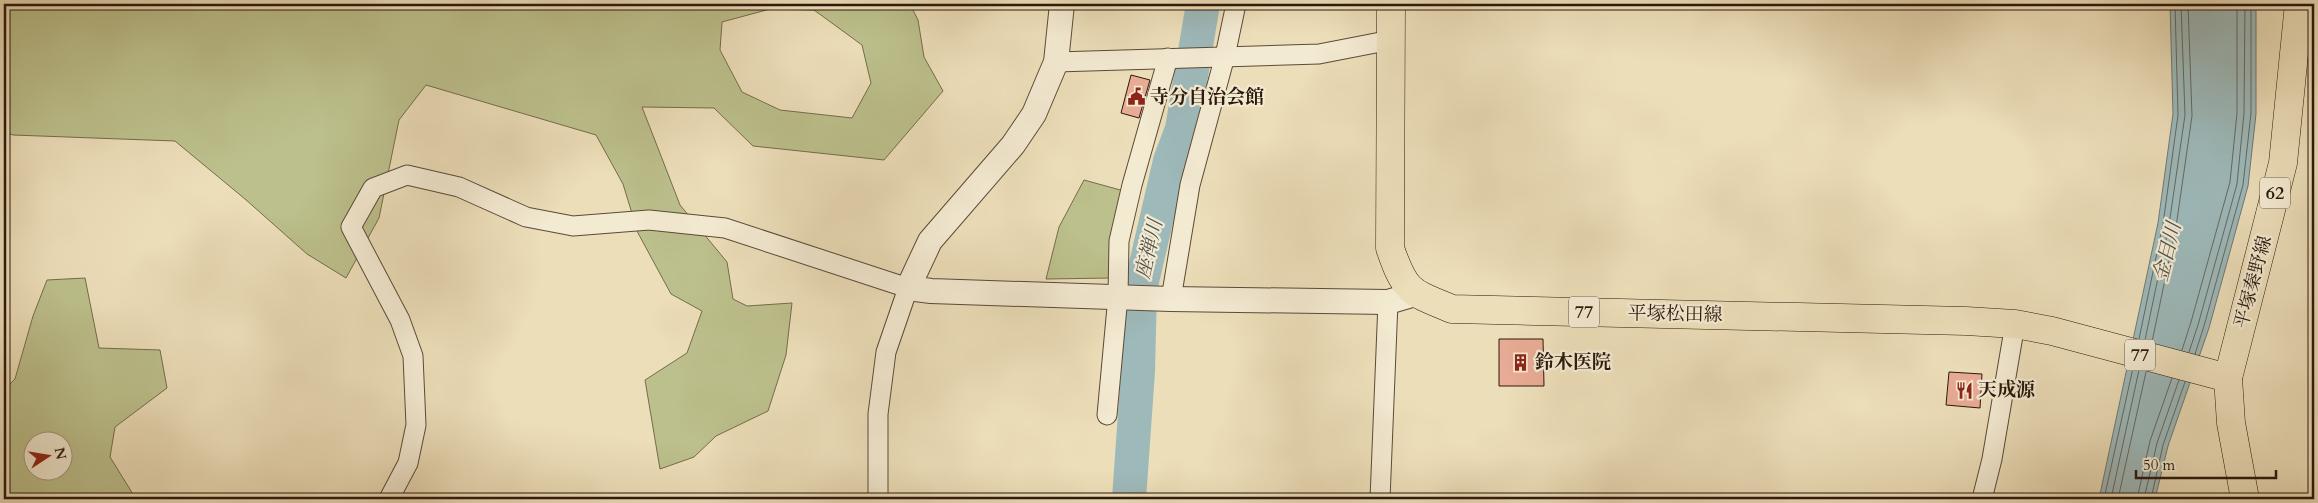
<svg xmlns="http://www.w3.org/2000/svg" width="2318" height="503" font-family="Cardo,'Noto Serif JP',serif">
<style>
.green{fill:#bcc08c;stroke:#746c4c;fill-rule:evenodd}
.water{fill:#9db9ba;stroke:#6f7974}
.lines{fill:none;stroke-linecap:round;stroke-linejoin:round}
.shore{stroke:#646863;stroke-width:1}
.river{stroke:#9db9ba;stroke-width:34}
.building{fill:#e8ab95;stroke:#2b180c}
.minor-casing{stroke:#5b4a37;stroke-width:21}
.tertiary-casing{stroke:#5b4a37;stroke-width:26}
.primary-casing{stroke:#2b180c;stroke-width:29}
.minor{stroke:#f3ead2;stroke-width:19}
.tertiary{stroke:#f3ead2;stroke-width:24}
.primary{stroke:#ecdeb9;stroke-width:28}
.labels{text-anchor:middle;dominant-baseline:central;stroke-width:4.5;stroke-linejoin:round;paint-order:stroke}
.shield{fill:#f3ead2;stroke:#675747;stroke-width:1}
.shield-label{font-size:18px;font-weight:bold;fill:#2b180c}
.poi-label{font-size:19px;font-weight:bold;fill:#2b180c;stroke:#f3ead2;text-anchor:start}
.street-label{font-size:19px;fill:#2b180c;stroke:#f3ead2}
.water-label{font-size:20px;font-style:italic;fill:#535049;stroke:#f3ead2}
</style>
<rect width="100%" height="100%" fill="#ecdeb9"/>
<filter id="stains"><feTurbulence type="fractalNoise" baseFrequency=".004" numOctaves="4"/><feColorMatrix values="0 0 0 0 .2 0 0 0 0 .09 0 0 0 0 .02 0 0 0 .5 -.17"/></filter>
<radialGradient id="worn" r=".72"><stop offset=".6" stop-color="#630" stop-opacity="0"/><stop offset="1" stop-color="#630" stop-opacity=".3"/></radialGradient>
<!-- green -->
<g class="green">
<path d="M 4,4 L 910,4 L 918,20 L 924,57 L 943,91 L 884,160 L 753,146 L 714,108 L 642,107 L 680,205 L 727,262 L 733,299 L 747,306 L 792,303 L 786,355 L 768,411 L 716,436 L 694,457 L 660,469 L 645,380 L 687,353 L 702,311 L 671,294 L 638,233 L 623,184 L 596,135 L 426,85 L 399,120 L 379,218 L 346,278 L 307,254 L 245,199 L 175,141 L 13,135 L 4,132 ZM 770,9 L 814,10 L 862,45 L 871,83 L 852,118 L 780,110 L 742,92 L 720,50 L 722,22 Z"/>
<path d="M 1084,180 L 1124,191 L 1111,278 L 1046,279 L 1059,227 Z"/>
<path d="M 85,278 L 99,348 L 160,350 L 167,388 L 115,427 L 110,457 L 136,499 L 4,499 L 4,390 L 15,379 L 33,316 L 47,280 ZM 32,440 L 62,440 L 62,470 L 32,470 Z"/>
</g>
<!-- water -->
<path class="water" d="M 2170,4 L 2256,4 L 2256,114 L 2248,186 L 2209,328 L 2168,446 L 2155,499 L 2099,499 L 2158,223 L 2173,114 Z"/>
<g class="lines">
<!-- shore -->
<g class="shore">
<path d="M 2139,339 L 2163,224 L 2178,115 L 2175,4"/>
<path d="M 2145,340 L 2169,225 L 2185,115 L 2181,4"/>
<path d="M 2152,342 L 2176,227 L 2192,116 L 2188,4"/>
<path d="M 2182,350 L 2191,322 L 2230,182 L 2237,113 L 2237,4"/>
<path d="M 2189,352 L 2198,325 L 2237,184 L 2244,113 L 2245,4"/>
<path d="M 2195,354 L 2204,326 L 2243,185 L 2251,113 L 2251,4"/>
<path d="M 2104,499 L 2133,368"/>
<path d="M 2111,499 L 2139,370"/>
<path d="M 2118,499 L 2146,372"/>
<path d="M 2137,499 L 2150,441 L 2172,378"/>
<path d="M 2144,499 L 2157,443 L 2179,380"/>
<path d="M 2151,499 L 2163,445 L 2185,382"/>
</g>
<!-- river -->
<path class="river" d="M 1129,499 L 1138,371 L 1140,290 L 1170,161 L 1182,129 L 1203,4"/>
</g>
<!-- building -->
<g class="building">
<path d="M 1131,75 L 1150,80 L 1139,118 L 1121,113 Z"/>
<path d="M 1499,339 L 1543,339 L 1544,386 L 1499,386 Z"/>
<path d="M 1949,372 L 1982,374 L 1980,408 L 1946,405 Z"/>
</g>
<g class="lines">
<defs>
<g id="minor">
<path d="M 1056,62 L 1319,54 L 1391,40"/>
<path d="M 1171,299 L 1190,185 L 1225,56 L 1236,4"/>
<path d="M 1107,415 L 1118,296 L 1119,241 L 1132,185 L 1168,58"/>
<path d="M 389,499 L 408,463 L 416,425 L 413,356 L 400,320 L 351,227 L 373,188 L 407,175 L 459,187 L 526,217 L 573,226 L 649,220 L 725,228 L 908,288 L 886,352 L 878,414 L 878,499"/>
<path d="M 1380,499 L 1388,302"/>
<path d="M 1982,499 L 1992,459 L 2015,324"/>
</g>
<path id="tertiary" d="M 1062,4 L 1056,62 L 1034,114 L 1013,145 L 930,241 L 908,288 L 931,291 L 1171,299 L 1388,302 L 1415,294"/>
<g id="primary">
<path d="M 1391,4 L 1390,248 C 1405,292 1410,292 1452,309 L 1966,321 L 2015,324 L 2052,331 L 2228,378"/>
<path d="M 2245,499 L 2231,423 L 2228,378 L 2283,163 L 2299,4"/>
</g>
</defs>
<!-- minor casing -->
<use href="#minor" class="minor-casing"/>
<!-- tertiary casing -->
<use href="#tertiary" class="tertiary-casing"/>
<!-- primary casing -->
<use href="#primary" class="primary-casing"/>
<!-- minor -->
<use href="#minor" class="minor"/>
<!-- tertiary -->
<use href="#tertiary" class="tertiary"/>
<!-- primary -->
<use href="#primary" class="primary"/>
</g>
<!-- icons -->
<defs>
<symbol id="civic-bare" viewBox="-9 -9 18 18"><path d="M-.6-6.5H3V-4.5H.6V-3L4-1V1h2V6H-6V1h2V-1L-.6-3ZM-1.2 2.5V6h2.4V2.5Z" fill="#8f2418" stroke="#f3ead2" stroke-width="2.5" paint-order="stroke"/></symbol>
<symbol id="building-bare" viewBox="-9 -9 18 18"><path d="M-4-6H4V6H1V3H-1V6H-4ZM-2.5-4.3h1.7v1.8h-1.7ZM.8-4.3h1.7v1.8H.8ZM-2.5-1h1.7V.8h-1.7ZM.8-1h1.7V.8H.8Z" fill="#8f2418" stroke="#f3ead2" stroke-width="2.5" paint-order="stroke"/></symbol>
<symbol id="restaurant-bare" viewBox="-9 -9 18 18"><path d="M-5-6h1v4h1v-4h1v4h1v-4h1v5L-1.5 .5V6h-2V.5L-5-1ZM5-6V6H3V1.5H1.5Q1.5-4 5-6Z" fill="#8f2418" stroke="#f3ead2" stroke-width="2.5" paint-order="stroke"/></symbol>
</defs>
<g fill-rule="evenodd">
<use href="#civic-bare" x="1124" y="84" width="25" height="25"/>
<use href="#building-bare" x="1508" y="350" width="25" height="25"/>
<use href="#restaurant-bare" x="1952" y="378" width="25" height="25"/>
</g>
<g class="labels">
<!-- shield labels -->
<g class="shield">
<rect x="2260" y="177.5" width="30" height="31" rx="4"/>
<rect x="1569" y="296.5" width="30" height="31" rx="4"/>
<rect x="2125" y="339.5" width="30" height="31" rx="4"/>
</g>
<g class="shield-label">
<text x="2275" y="193">62</text>
<text x="1584" y="312">77</text>
<text x="2140" y="355">77</text>
</g>
<!-- poi labels -->
<g class="poi-label">
<text x="1150" y="97">寺分自治会館</text>
<text x="1535" y="362">鈴木医院</text>
<text x="1978" y="390">天成源</text>
</g>
<!-- street labels -->
<g class="street-label">
<text transform="translate(2253 282) rotate(-75)">平塚秦野線</text>
<text transform="translate(1675 314) rotate(1)">平塚松田線</text>
</g>
<!-- water labels -->
<g class="water-label">
<text transform="translate(1149 249) rotate(-77)">座禅川</text>
<text transform="translate(2167 252) rotate(-76)">金目川</text>
</g>
</g>
<!-- margin -->
<rect width="2318" height="503" fill="none" stroke="#ecdeb9" stroke-width="20"/>
<rect x="5" y="5" width="2308" height="493" fill="none" stroke="#2b180c" stroke-width="2.5"/>
<rect x="10" y="10" width="2298" height="483" fill="none" stroke="#2b180c"/>
<!-- north arrow -->
<g transform="translate(48 456) rotate(78)"><circle r="24" fill="#f3ead2" stroke="#a39683"/>
<path d="M0-4L9 19L0 12L-9 19Z" fill="#8f2418"/>
<text y="-8" font-size="14" font-weight="bold" text-anchor="middle" fill="#2b180c">N</text>
</g>
<!-- scale -->
<path d="M2136 470v8h140v-8" fill="none" stroke="#2b180c" stroke-width="2.5"/>
<text x="2143" y="470" font-size="15" fill="#2b180c" stroke="#f3ead2" stroke-width="4" paint-order="stroke">50 m</text>
<rect width="100%" height="100%" filter="url(#stains)"/>
<rect width="100%" height="100%" fill="url(#worn)"/>
</svg>
